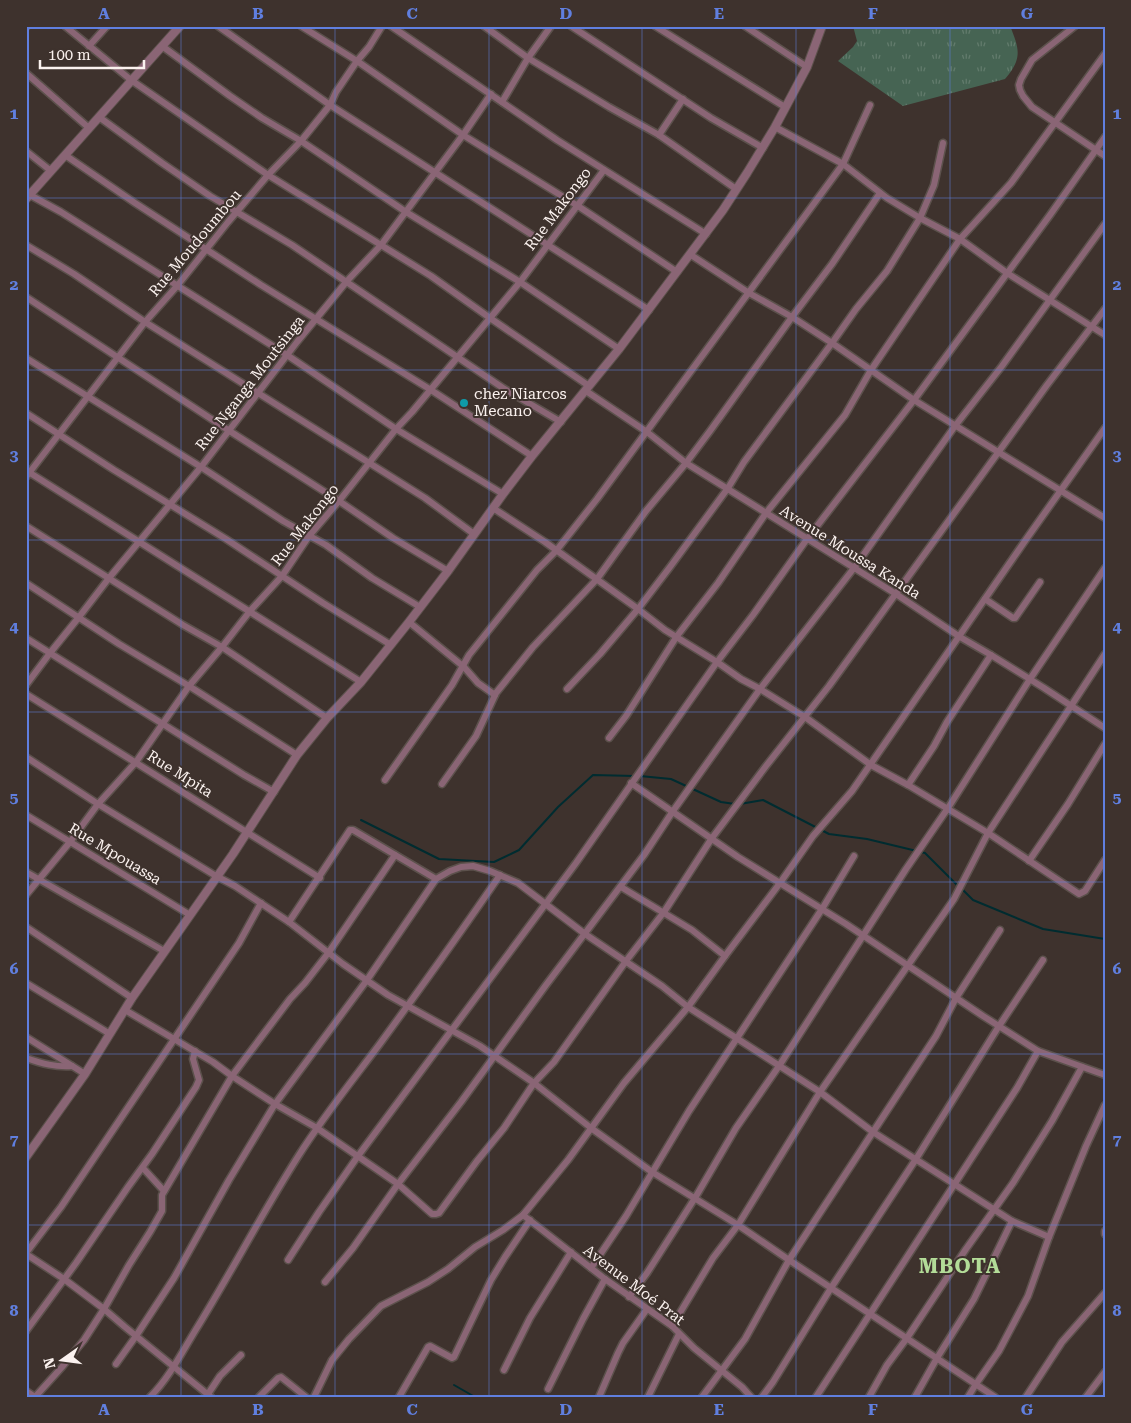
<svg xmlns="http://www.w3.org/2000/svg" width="1131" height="1423" font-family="'Roboto Serif',serif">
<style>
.grass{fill:url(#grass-tufts)}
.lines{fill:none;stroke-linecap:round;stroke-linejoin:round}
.stream{stroke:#002c30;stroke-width:2}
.minor-casing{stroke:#5c514c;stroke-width:9}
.tertiary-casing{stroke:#5c514c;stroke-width:10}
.minor{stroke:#8a6575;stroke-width:6}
.tertiary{stroke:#8a6575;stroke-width:8}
.grid{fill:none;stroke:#607fdf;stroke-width:1;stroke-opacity:0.55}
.culture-dot{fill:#0f9aa8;stroke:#3e322d;stroke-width:2}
.labels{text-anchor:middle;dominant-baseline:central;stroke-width:4;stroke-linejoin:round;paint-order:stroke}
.street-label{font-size:15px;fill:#fbf2ef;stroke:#3e322d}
.poi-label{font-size:15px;fill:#fbf2ef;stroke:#3e322d;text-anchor:start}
.district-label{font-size:20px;font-weight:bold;letter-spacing:1px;fill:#b3dc98;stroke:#3e322d}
.neatline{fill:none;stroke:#607fdf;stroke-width:2}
.grid-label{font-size:16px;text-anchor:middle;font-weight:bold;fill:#607fdf}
</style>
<defs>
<pattern id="grass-tufts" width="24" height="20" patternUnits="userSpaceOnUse" patternTransform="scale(1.25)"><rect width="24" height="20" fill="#466453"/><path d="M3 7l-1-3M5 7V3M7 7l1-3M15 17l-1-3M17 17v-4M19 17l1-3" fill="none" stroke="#627b6c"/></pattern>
</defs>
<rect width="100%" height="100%" fill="#3e322d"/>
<!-- grass -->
<path class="grass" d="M 853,26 L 1010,26 C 1020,50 1022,59 1005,79 L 903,106 L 838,61 L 853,47 L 857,41 Z"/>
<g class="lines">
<!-- stream -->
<g class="stream">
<path d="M 640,776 L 671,779 L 721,802 L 735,804"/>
<path d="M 740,804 L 763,800 L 829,834 L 867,839 L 925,853 L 958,886"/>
<path d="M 361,820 L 439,859 L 494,862 L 519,850 L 558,807 L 593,775 L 635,776"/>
<path d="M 962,889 L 973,900 L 1043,929 L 1105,939"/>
<path d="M 454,1385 L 475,1397"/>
</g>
<defs>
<g id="minor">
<path d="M 65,26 L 131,80 L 268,175 L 431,276 L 490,318 L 589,386"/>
<path d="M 218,26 L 330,105 L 649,310"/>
<path d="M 301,26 L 357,61 L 463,135 L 578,206 L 677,272"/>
<path d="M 391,26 L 557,140 L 706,234"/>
<path d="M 484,26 L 528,58 L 609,107 L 659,135 L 736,189"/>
<path d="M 571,26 L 711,118 L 763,148"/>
<path d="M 655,26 L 785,107"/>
<path d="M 745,26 L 807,67"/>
<path d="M 1075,26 L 1032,60 L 1021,79 L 1019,85 L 1020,90 L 1023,96 L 1032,107 L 1105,156"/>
<path d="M 26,27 L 27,26"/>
<path d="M 89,46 L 107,26"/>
<path d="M 162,46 L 230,96 L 262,118 L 301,141 L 406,212 L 520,282 L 619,349"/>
<path d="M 26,73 L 89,128"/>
<path d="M 502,102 L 528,58 L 551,26"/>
<path d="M 99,117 L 162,163 L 210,196 L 292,245 L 503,388 L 561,422"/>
<path d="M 775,127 L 843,164 L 887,198 L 920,218 L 960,239 L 1007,273 L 1105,335"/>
<path d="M 659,135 L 683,99"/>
<path d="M 26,151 L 51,171"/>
<path d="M 65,155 L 135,203 L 261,285 L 431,390 L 532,456"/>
<path d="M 30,195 L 61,212 L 287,355 L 396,429 L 503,494"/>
<path d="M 26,245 L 74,274 L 145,322 L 425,498 L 474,534"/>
<path d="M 691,255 L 749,293 L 792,317 L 832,343 L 914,400 L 1105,518"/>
<path d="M 26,297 L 228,430 L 339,501 L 393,538 L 448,571"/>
<path d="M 26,358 L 201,467 L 283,521 L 326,545 L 372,578 L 420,607"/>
<path d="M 586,391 L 647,432 L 686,463 L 896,594 L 960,637 L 991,655 L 1044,688 L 1105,728"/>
<path d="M 26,413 L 114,470 L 226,539 L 323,603 L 391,645"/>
<path d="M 27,471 L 361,682"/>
<path d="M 26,477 L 145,322 L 177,286 L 228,222 L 268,175 L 301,141 L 330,105 L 336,92 L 357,61 L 369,47 L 382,26"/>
<path d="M 493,508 L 545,542 L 638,609 L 665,630 L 717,662 L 741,679 L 760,689 L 805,717 L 871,765 L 908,785 L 988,833 L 1079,894 L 1085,891 L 1105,860"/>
<path d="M 26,526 L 183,625 L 222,647 L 327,718"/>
<path d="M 26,583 L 119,644 L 189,686 L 297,755"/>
<path d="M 985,599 L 1013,618 L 1015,618 L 1040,582"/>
<path d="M 409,622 L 464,667 L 478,683 L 495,695"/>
<path d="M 26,638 L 244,775 L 274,792"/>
<path d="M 26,685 L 50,653 L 79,617 L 109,578 L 201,467 L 297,342 L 347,281 L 381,245 L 463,135 L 491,94"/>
<path d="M 567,689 L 600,654 L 638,609 L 670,567 L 728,488 L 744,462 L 832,343 L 856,309 L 887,271 L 920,218 L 934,185 L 943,143"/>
<path d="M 26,694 L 320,878"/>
<path d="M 609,738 L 626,716 L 677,636 L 718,583 L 766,513 L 845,415 L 871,370 L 960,239 L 1011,183 L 1105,54"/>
<path d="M 26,757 L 98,804 L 216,876 L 235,886 L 289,922 L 343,964 L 388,995 L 480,1046 L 534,1083 L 591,1128 L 652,1172 L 738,1225 L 789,1260 L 995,1397"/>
<path d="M 385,780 L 452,685 L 469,655 L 537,570 L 556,551 L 597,499 L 843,164 L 870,105"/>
<path d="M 631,783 L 738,857 L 846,924 L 983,1016 L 1038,1051 L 1105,1075"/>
<path d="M 442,784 L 476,736 L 496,693 L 533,647 L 597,579 L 646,511 L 686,463 L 710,431 L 792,317 L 832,264 L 880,193"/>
<path d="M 908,785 L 934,746 L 947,722 L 991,655"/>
<path d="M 26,815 L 190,915"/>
<path d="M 1029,861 L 1068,804 L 1105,744"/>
<path d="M 26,872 L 164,951"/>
<path d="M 621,887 L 692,930 L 725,956"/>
<path d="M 26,895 L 70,842 L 98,804 L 136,762 L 189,686 L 222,647 L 250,611 L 282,576 L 309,536 L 339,501 L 396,429 L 412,412 L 520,282 L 604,170"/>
<path d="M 289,922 L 350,830 L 353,830 L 436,879"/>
<path d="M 26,927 L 132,998"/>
<path d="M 26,983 L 110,1034"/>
<path d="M 125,1010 L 213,1062 L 232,1076 L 275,1104 L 317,1128 L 398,1184 L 432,1214 L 436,1214 L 439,1213 L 477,1161 L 504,1128 L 534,1083 L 554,1062 L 626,961 L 664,912 L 712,838 L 766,766 L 829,686 L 1047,385 L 1105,309"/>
<path d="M 26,1037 L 85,1074"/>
<path d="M 26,1058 C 43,1064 55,1067 72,1066"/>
<path d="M 143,1168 L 164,1191"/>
<path d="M 523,1215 L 605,1279 L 672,1326 L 694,1348 L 742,1387 L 751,1397"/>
<path d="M 1105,1231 L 1105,1234"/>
<path d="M 26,1253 L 61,1207 L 239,943 L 261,903"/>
<path d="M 26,1254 L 64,1279 L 104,1309 L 125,1327 L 211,1397"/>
<path d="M 288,1260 L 319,1212 L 358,1156 L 576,863 L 717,662 L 753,615 L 807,539 L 914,400 L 1050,215 L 1105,137"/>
<path d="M 591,1268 L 626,1216 L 689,1111 L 822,909 L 854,856"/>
<path d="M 325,1282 L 353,1248 L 398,1184 L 461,1102 L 546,985 L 644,855 L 673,811 L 760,689 L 854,568 L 955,426 L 1002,366 L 1105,224"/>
<path d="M 629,1297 L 647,1273 L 695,1198 L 736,1128 L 779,1066 L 906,869 L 948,808 L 1030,679 L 1105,568"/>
<path d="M 672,1326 L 713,1258 L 738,1225 L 820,1092 L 954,899 L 988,833 L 1105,654"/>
<path d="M 26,1331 L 76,1263 L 128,1187 L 152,1154 L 196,1087 L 199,1080 L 193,1059 L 195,1051"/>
<path d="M 116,1364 L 136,1336 L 174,1278 L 229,1180 L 275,1104 L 367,980 L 436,879 L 450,871 L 461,867 L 473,866 L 490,871 L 518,883 L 585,934 L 662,986 L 688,1007 L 820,1092 L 873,1132 L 1012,1221 L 1049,1237"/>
<path d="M 504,1370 L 530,1318 L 571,1252"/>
<path d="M 548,1389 L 583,1319 L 605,1279"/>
<path d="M 26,1391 L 35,1397"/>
<path d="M 208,1394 L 220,1376 L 241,1355"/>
<path d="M 35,1397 L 62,1367 L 84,1340 L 104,1309 L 129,1265 L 150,1232 L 162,1211 L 162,1195 L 232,1076 L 290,999 L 305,983 L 329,952 L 395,855"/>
<path d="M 150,1397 C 169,1378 181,1354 195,1331 C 231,1273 262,1213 299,1155 C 323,1117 352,1081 379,1045 C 420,989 461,932 500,875"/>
<path d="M 259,1397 L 278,1378 L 281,1377 L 306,1397"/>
<path d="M 314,1397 L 332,1360 L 349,1339 L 381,1306 L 428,1282 L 448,1269 L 475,1247 L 503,1230 L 523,1215 L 568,1160 L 624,1083 L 688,1007 L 725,956 L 780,883 L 813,836 L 852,791 L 1027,538 L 1105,428"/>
<path d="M 399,1397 L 428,1347 L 430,1346 L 452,1358 L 454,1357 L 491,1280 L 505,1257 L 530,1220"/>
<path d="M 599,1397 L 618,1353 L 623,1343 L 647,1309"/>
<path d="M 648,1397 L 679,1334"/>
<path d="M 702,1397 L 745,1339 L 789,1260 L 936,1036 L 956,998 L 1000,930"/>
<path d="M 762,1397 L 773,1382 L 831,1288 L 916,1159 L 999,1026 L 1043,960"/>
<path d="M 816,1397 L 1017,1088 L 1038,1051"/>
<path d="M 869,1397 L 887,1365 L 907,1338 L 966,1249 L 1013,1183 L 1052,1121 L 1082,1067"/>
<path d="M 915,1397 L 937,1358 L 974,1299 L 1012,1221"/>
<path d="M 968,1397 L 976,1384 L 999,1351 L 1028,1296 L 1049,1237 L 1086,1146 L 1105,1105"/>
<path d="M 1026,1397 L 1062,1342 L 1105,1293"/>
<path d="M 1086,1397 L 1105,1372"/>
</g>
<g id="tertiary">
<path d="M 26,199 L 180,26"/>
<path d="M 26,1157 L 85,1074 L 132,998 L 233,854 L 297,755 L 327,718 L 361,682 L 409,622 L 448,571 L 503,494 L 532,456 L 619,349 L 723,210 L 747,173 L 775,127 L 807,67 L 822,26"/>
</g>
</defs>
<!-- minor casing -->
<use href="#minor" class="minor-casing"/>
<!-- tertiary casing -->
<use href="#tertiary" class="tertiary-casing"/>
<!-- minor -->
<use href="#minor" class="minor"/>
<!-- tertiary -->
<use href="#tertiary" class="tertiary"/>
</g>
<!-- grid -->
<path class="grid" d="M 181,26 L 181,1397M 335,26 L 335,1397M 489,26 L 489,1397M 642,26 L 642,1397M 796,26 L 796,1397M 950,26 L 950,1397M 26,198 L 1105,198M 26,370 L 1105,370M 26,540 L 1105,540M 26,712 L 1105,712M 26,882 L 1105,882M 26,1054 L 1105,1054M 26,1225 L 1105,1225"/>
<!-- markers -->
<circle class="culture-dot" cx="464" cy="403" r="5"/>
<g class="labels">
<!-- street labels -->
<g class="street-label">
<text transform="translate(558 209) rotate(-53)">Rue Makongo</text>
<text transform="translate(195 243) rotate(-50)">Rue Moudoumbou</text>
<text transform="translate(250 383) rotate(-52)">Rue Nganga Moutsinga</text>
<text transform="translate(305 525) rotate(-52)">Rue Makongo</text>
<text transform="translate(850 552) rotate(32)">Avenue Moussa Kanda</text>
<text transform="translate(180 774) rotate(32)">Rue Mpita</text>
<text transform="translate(115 854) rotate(31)">Rue Mpouassa</text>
<text transform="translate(634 1285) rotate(37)">Avenue Moé Prat</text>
</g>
<!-- poi labels -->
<g class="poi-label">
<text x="474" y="394">chez Niarcos<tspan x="474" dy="17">Mecano</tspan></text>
</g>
<!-- district labels -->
<g class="district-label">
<text x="960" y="1266">MBOTA</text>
</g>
</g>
<!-- border -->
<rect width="1131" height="1423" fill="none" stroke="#3e322d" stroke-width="55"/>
<!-- north arrow -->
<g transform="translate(62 1360) rotate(256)" stroke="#3e322d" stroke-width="4" paint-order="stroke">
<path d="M0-4L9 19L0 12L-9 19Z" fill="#fbf2ef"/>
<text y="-8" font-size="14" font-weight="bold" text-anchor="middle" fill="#fbf2ef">N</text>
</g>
<!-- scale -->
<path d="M40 60v8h104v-8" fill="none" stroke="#fbf2ef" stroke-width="2.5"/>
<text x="48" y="60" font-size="15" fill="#fbf2ef" stroke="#3e322d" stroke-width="4" paint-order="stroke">100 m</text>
<rect x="28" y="28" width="1076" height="1368" class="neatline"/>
<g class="grid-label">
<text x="104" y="19">A</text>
<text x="258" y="19">B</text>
<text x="412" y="19">C</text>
<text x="566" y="19">D</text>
<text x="719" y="19">E</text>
<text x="873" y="19">F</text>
<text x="1027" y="19">G</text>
<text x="14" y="119">1</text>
<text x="1117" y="119">1</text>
<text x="14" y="290">2</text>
<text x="1117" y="290">2</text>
<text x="14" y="461">3</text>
<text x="1117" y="461">3</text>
<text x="14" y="632">4</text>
<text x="1117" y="632">4</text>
<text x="14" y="803">5</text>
<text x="1117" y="803">5</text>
<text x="14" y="974">6</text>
<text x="1117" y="974">6</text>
<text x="14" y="1145">7</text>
<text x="1117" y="1145">7</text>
<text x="14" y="1316">8</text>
<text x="1117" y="1316">8</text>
<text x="104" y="1415">A</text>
<text x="258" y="1415">B</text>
<text x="412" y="1415">C</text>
<text x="566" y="1415">D</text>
<text x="719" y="1415">E</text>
<text x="873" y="1415">F</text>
<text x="1027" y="1415">G</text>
</g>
</svg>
